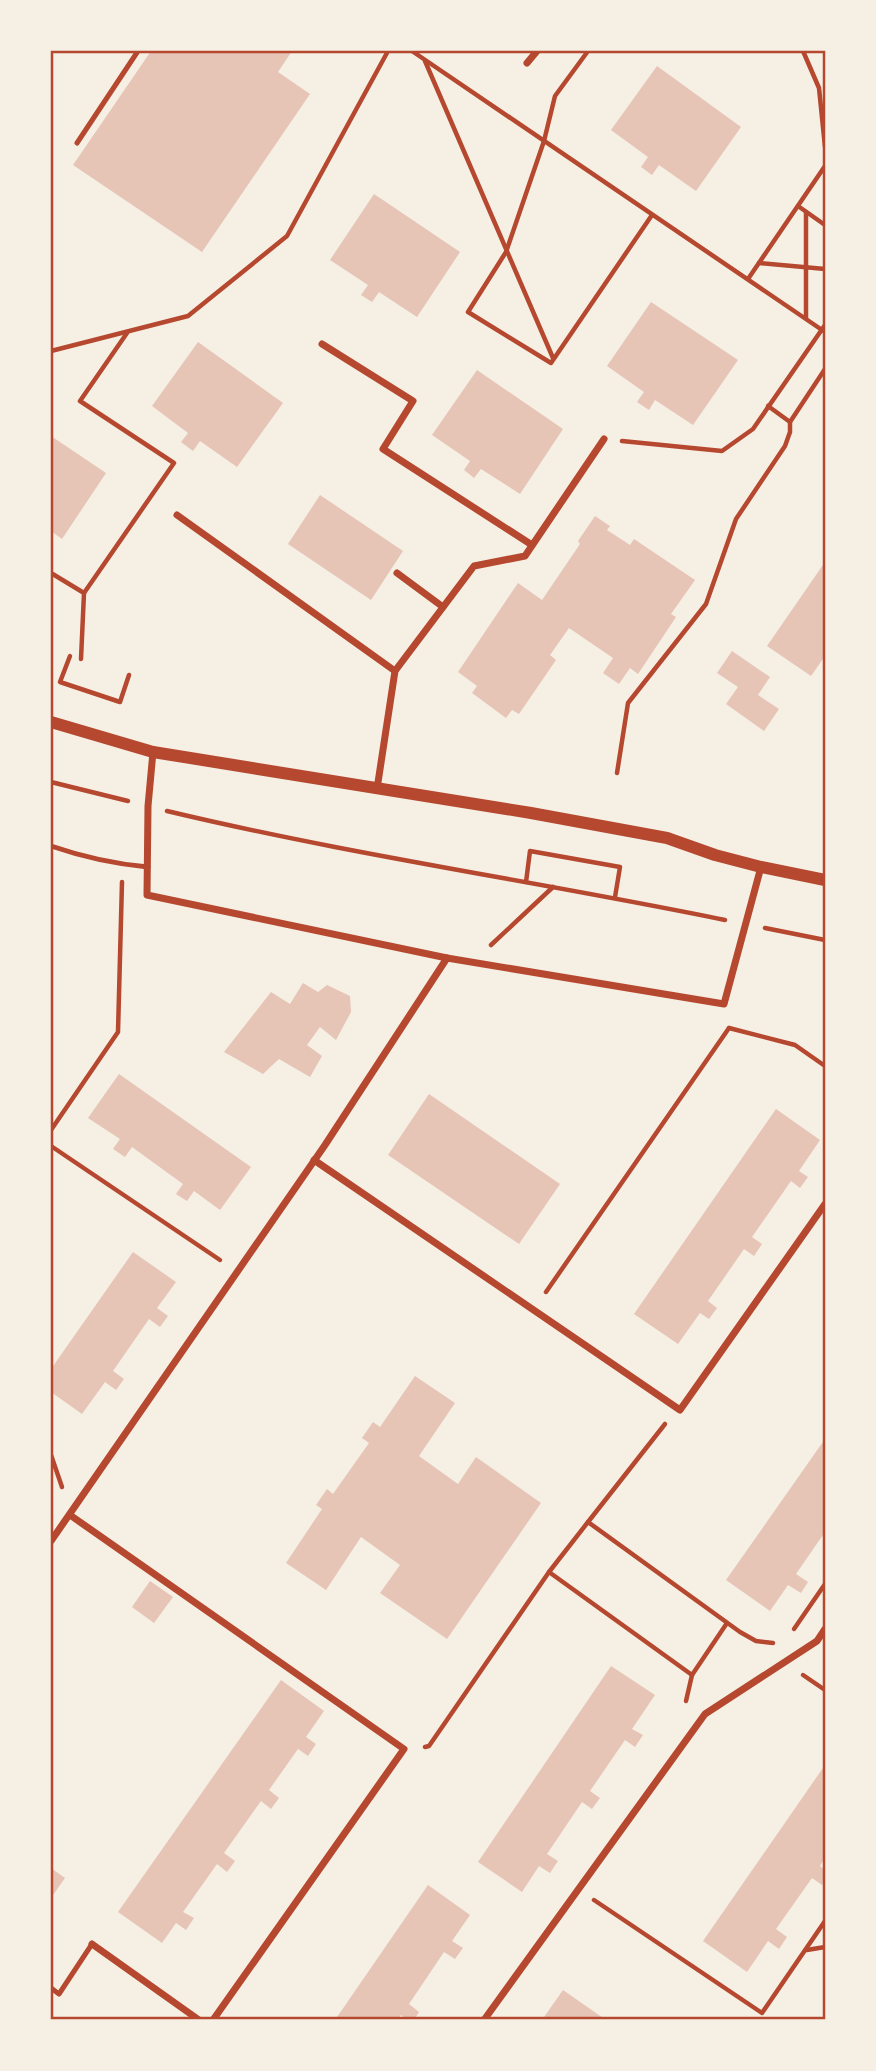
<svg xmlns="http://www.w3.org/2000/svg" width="876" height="2071" font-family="'Public Sans',sans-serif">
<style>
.building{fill:#e6c5b7}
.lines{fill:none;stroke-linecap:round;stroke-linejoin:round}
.path{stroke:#b5482f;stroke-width:4.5}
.service{stroke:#b5482f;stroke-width:5}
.minor{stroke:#b5482f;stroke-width:7}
.tertiary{stroke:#b5482f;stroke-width:12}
.neatline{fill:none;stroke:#b5482f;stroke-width:2.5}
</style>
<rect width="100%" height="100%" fill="#f6efe4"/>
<!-- building -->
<g class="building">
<path d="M 151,51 L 292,51 L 278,72 L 310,94 L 202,252 L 73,165 Z"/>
<path d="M 657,66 L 741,127 L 696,191 L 659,165 L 652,175 L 641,167 L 648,157 L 611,130 Z"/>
<path d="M 374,194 L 460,252 L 417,317 L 379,292 L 372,302 L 361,295 L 368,285 L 330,260 Z"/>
<path d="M 651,302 L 738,360 L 693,425 L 655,400 L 649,410 L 637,402 L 644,392 L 607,366 Z"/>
<path d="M 198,342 L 283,403 L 237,467 L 200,441 L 193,451 L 181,442 L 188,433 L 152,406 Z"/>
<path d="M 477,370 L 563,429 L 520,494 L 481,469 L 474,478 L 464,470 L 470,461 L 432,435 Z"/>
<path d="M 51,436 L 106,473 L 62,539 L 51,531 Z"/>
<path d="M 320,495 L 403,551 L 371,600 L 288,544 Z"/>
<path d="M 595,516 L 610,526 L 607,530 L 630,545 L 634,539 L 695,580 L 671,614 L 676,617 L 638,674 L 630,668 L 619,684 L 603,673 L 613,658 L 569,628 L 550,655 L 556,660 L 519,714 L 512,710 L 506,718 L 472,693 L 477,686 L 458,672 L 518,583 L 542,600 L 580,544 L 578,541 Z"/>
<path d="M 825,562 L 825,656 L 811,676 L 767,646 Z"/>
<path d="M 732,651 L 770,677 L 758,695 L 779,709 L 764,731 L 726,704 L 738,687 L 717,673 Z"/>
<path d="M 303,983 L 318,992 L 327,985 L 350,996 L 351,1012 L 336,1040 L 320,1027 L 307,1045 L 322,1056 L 310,1077 L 279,1059 L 263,1074 L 224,1052 L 271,992 L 290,1004 Z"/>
<path d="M 119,1074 L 251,1167 L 220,1210 L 194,1191 L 187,1201 L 176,1194 L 183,1184 L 132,1147 L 125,1157 L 113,1149 L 120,1139 L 88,1118 Z"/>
<path d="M 429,1094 L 560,1184 L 519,1244 L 388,1155 Z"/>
<path d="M 776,1109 L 820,1140 L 799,1171 L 808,1177 L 800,1188 L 791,1181 L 752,1237 L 762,1244 L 754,1256 L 744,1249 L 708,1301 L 717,1308 L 709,1319 L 700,1313 L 678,1344 L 634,1314 Z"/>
<path d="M 133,1252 L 176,1282 L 157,1308 L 168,1316 L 160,1327 L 149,1319 L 113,1371 L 124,1379 L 116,1390 L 105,1382 L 82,1414 L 51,1392 L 51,1369 Z"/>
<path d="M 415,1376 L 455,1403 L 419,1456 L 458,1484 L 476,1457 L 541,1503 L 447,1639 L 380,1593 L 400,1565 L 361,1537 L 326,1590 L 286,1563 L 322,1509 L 316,1505 L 327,1489 L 333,1494 L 369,1443 L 362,1438 L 373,1422 L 380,1427 Z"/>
<path d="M 825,1439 L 825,1532 L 796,1574 L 808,1582 L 801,1593 L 788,1585 L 770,1611 L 726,1580 Z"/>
<path d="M 150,1581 L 173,1597 L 154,1623 L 132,1607 Z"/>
<path d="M 611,1666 L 655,1695 L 632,1729 L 643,1735 L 635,1747 L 625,1740 L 590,1791 L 600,1798 L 592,1809 L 582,1802 L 547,1854 L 558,1861 L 550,1873 L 539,1866 L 522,1892 L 478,1862 Z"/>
<path d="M 281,1680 L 324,1711 L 306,1737 L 316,1744 L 308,1756 L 298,1749 L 269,1790 L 279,1798 L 271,1809 L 261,1801 L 224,1853 L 235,1861 L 227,1872 L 217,1864 L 183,1912 L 194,1918 L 186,1930 L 176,1923 L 162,1943 L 118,1912 Z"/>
<path d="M 825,1765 L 825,1858 L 820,1866 L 825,1870 L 825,1880 L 822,1885 L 812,1878 L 776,1929 L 787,1937 L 779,1949 L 768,1941 L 747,1972 L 703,1941 Z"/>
<path d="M 51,1868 L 65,1878 L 51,1898 Z"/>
<path d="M 428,1885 L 470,1915 L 452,1941 L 463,1948 L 455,1959 L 444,1952 L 409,2004 L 419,2012 L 414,2020 L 407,2020 L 401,2015 L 397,2020 L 335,2020 Z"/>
<path d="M 563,1990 L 606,2020 L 542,2020 Z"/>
</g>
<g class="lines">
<!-- path -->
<g class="path">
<path d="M 412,51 L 825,332"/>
<path d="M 588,51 L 555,96 L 544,141 L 506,252 L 468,312 L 551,363 L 652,215"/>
<path d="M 803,51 L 819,88 L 825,147"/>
<path d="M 425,61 L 553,358"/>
<path d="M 798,206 L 825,225"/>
<path d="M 759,263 L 825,269"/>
<path d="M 748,279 L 825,166"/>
<path d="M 806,318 L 806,212"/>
<path d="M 51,351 L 188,316 L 287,236 L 388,51"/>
<path d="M 768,406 L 790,422"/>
<path d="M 622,441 L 722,451 L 753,429 L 825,325"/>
<path d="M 51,573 L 84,593 L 81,659"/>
<path d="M 84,593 L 174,463 L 80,401 L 127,333"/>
<path d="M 70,656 L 60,682 L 120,702 L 129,675"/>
<path d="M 617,773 L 628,703 L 706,604 L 736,519 L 785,446 L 790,432 L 790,422 L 825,369"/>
<path d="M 51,782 L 128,801"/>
<path d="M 167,811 C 351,855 540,882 725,920"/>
<path d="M 526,882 L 530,851 L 620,867 L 615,897"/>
<path d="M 765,928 L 825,940"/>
<path d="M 491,945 L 553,887"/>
<path d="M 729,1028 L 795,1045 L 825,1066"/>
<path d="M 51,1130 L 118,1032 L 122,882"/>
<path d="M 51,1146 L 220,1260"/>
<path d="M 546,1292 L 729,1028"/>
<path d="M 51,1455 L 62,1487"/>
<path d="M 588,1522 L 665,1424"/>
<path d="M 727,1623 L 692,1675 L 549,1572 L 588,1522 L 740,1632 L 756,1641 L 773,1643"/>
<path d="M 794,1629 L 825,1584"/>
<path d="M 803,1675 L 825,1690"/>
<path d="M 686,1701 L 692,1675"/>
<path d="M 425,1747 L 429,1746 L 549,1572"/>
<path d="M 594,1900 L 762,2013 L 825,1921"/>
<path d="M 807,1950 L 825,1947"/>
</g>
<!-- service -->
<g class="service">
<path d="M 77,143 L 138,51"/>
<path d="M 51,846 C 83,857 115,864 148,867"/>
<path d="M 51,1988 L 59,1994 L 92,1944"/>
</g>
<!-- minor -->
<g class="minor">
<path d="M 527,63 L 537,51"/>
<path d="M 322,344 L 413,401 L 383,449 L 532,545"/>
<path d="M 177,515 L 395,671"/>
<path d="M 397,573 L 443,607"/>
<path d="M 153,752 L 148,806 L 147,895 L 447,958"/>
<path d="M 377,789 L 395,671 L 474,566 L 525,556 L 604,439"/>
<path d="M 314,1160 L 680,1410 L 825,1204"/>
<path d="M 70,1515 L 404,1749 L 213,2020"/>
<path d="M 51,1541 L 325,1145 L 447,958 L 724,1004 L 761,867"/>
<path d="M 92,1944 L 199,2020"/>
<path d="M 484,2020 L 705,1714 L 817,1641 L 825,1629"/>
</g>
<!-- tertiary -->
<path class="tertiary" d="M 51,722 L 153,752 L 531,813 L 667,838 L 715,855 L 761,867 L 825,880"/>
</g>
<!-- border -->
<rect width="876" height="2071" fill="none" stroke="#f6efe4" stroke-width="105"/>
<rect x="52" y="52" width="772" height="1966" class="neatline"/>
</svg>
